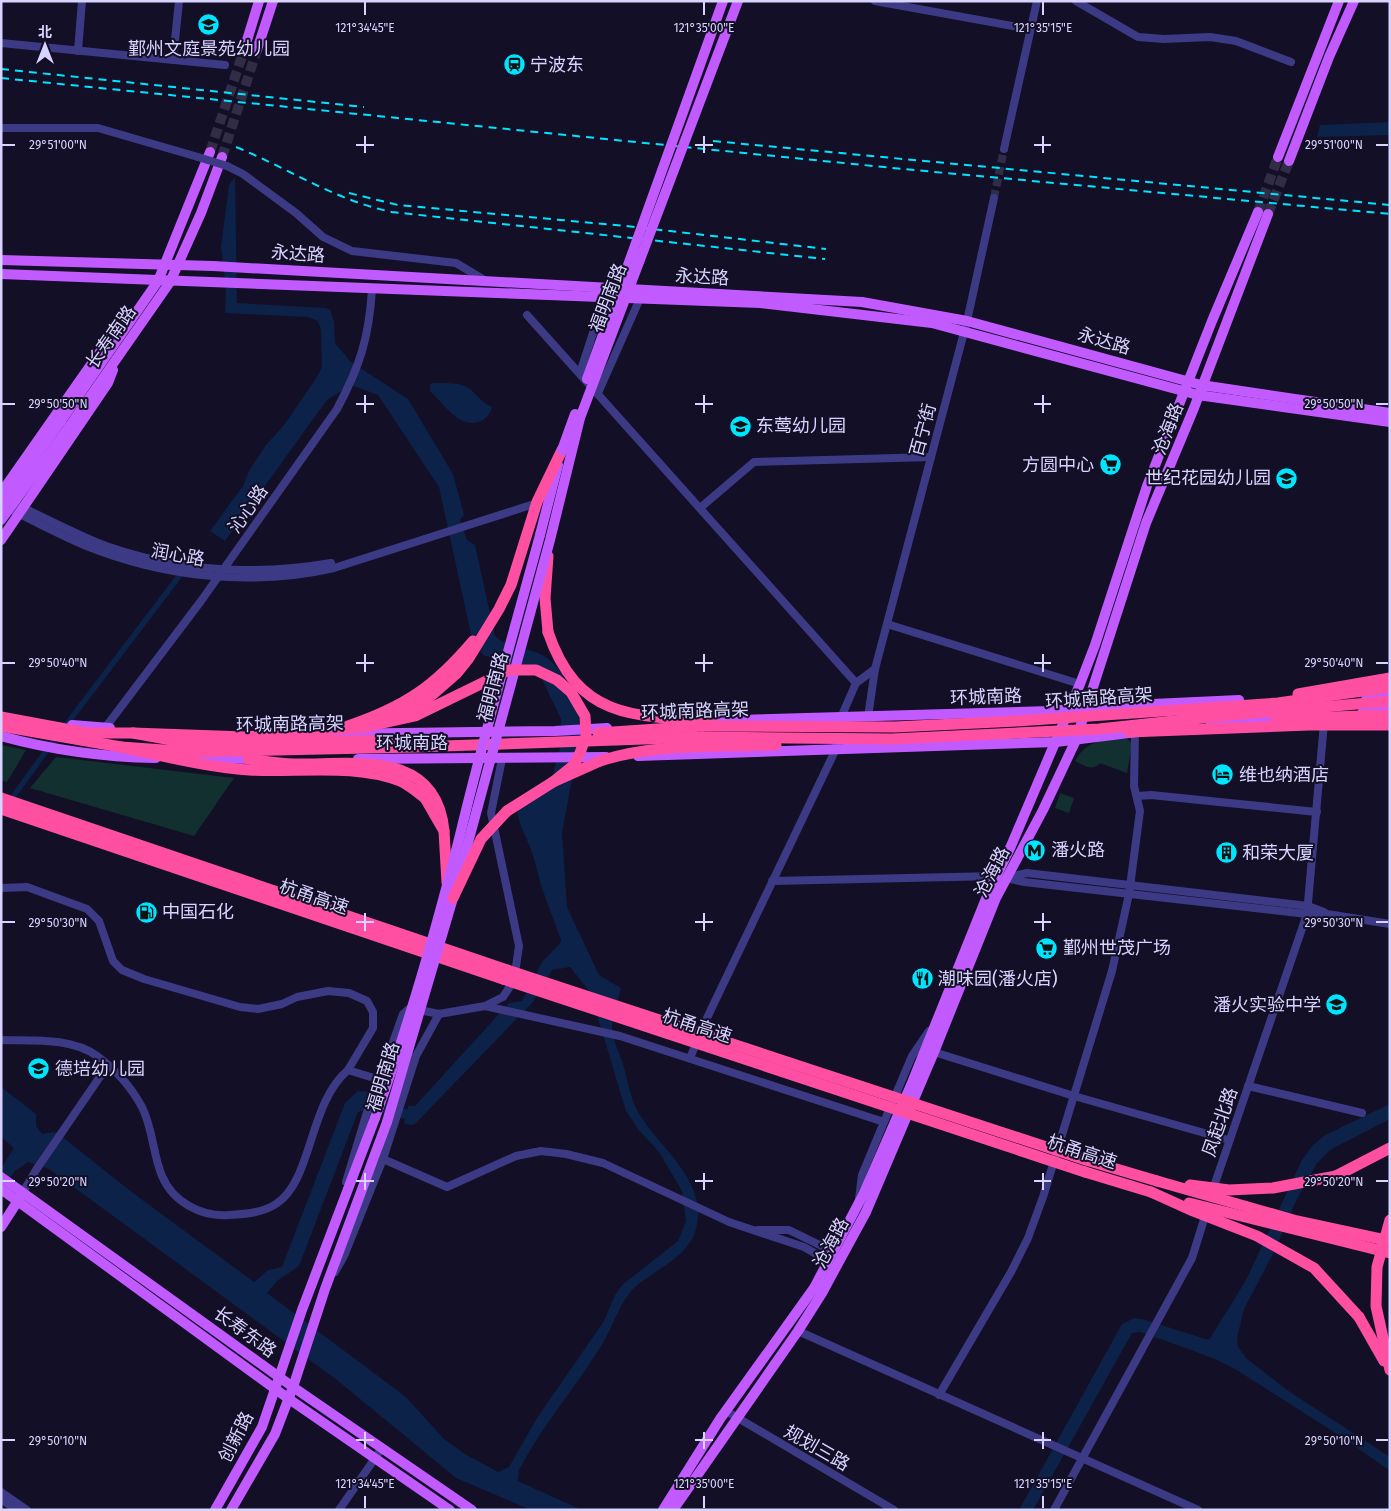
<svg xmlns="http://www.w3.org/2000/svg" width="1391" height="1511" font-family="'Fira Sans','Noto Sans SC',sans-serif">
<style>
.green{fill:#12302f}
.water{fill:#0c2248}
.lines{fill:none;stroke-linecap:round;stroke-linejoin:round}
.canal{stroke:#0c2248;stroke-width:5.5}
.river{stroke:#0c2248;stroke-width:10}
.minor-tunnel{stroke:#312d47;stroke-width:8;stroke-dasharray:8 4;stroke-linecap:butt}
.major-tunnel{stroke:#312d47;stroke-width:10;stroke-dasharray:10 5;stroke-linecap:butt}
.minor{stroke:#3d3a85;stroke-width:8}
.major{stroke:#c25bff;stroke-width:10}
.highway{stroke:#ff4fa3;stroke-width:11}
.rail{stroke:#00e5ff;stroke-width:2;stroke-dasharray:8 6;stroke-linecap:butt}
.minor-bridge{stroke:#3d3a85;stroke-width:8}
.major-bridge{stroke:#c25bff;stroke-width:10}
.highway-bridge{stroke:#ff4fa3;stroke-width:11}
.ticks{fill:none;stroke:#d9d4ff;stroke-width:2}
.labels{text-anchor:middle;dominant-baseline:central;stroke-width:4;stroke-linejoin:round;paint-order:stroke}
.poi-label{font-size:18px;fill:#d9d4ff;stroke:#130f26;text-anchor:start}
.street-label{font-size:18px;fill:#d9d4ff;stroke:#130f26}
.ticks-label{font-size:12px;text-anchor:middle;fill:#d9d4ff;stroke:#130f26;stroke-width:4;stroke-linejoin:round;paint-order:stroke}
</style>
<rect width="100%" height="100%" fill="#130f26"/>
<!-- green -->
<g class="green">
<path d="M 1120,738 L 1127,739 L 1132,743 L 1127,773 L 1100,763 C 1093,772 1083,765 1075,761 C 1085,742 1101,740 1120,738 Z"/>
<path d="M 1,745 L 26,750 L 7,782 L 1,780 Z"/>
<path d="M 56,757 L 234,778 L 194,836 L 30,788 Z"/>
<path d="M 1060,793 L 1074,798 L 1069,813 L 1055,808 Z"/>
</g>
<!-- water -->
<g class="water">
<path d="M 1390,122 L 1390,135 L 1317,137 L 1320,125 Z"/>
<path d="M 235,177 L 237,303 L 325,308 L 330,310 L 334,322 L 335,343 L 351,362 L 408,399 L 453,474 L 464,515 L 460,520 L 467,540 L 475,545 L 495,636 C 506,647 524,647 538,653 C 567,665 580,708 580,736 L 562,833 L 567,907 L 599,975 L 621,988 C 618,1001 612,1014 612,1028 C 613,1040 618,1050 622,1061 C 627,1076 629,1093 636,1108 C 656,1147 709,1178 696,1229 C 689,1257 654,1270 634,1288 C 620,1302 614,1324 604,1341 C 578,1385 543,1424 519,1470 L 518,1481 L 582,1510 L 531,1510 L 456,1478 L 337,1380 L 49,1169 L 28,1162 L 15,1171 L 1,1189 L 1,1168 L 14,1148 L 1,1137 L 1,1087 L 36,1114 L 36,1126 L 42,1134 L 56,1132 L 133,1193 L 254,1282 L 268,1270 L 282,1267 L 345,1103 L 358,1091 L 370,1092 L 367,1109 L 358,1112 L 299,1266 L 277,1281 L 267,1293 L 406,1397 L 444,1439 L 465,1454 L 498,1472 L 509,1467 L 537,1418 L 604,1321 L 615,1295 L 622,1285 L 678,1241 L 686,1221 L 682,1191 L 659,1152 L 638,1129 L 626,1111 L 590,992 L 570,967 L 552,970 L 533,1002 L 414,1125 L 404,1124 L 408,1106 L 415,1106 L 509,1003 L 522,1001 L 542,962 L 560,943 L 561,940 C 555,923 548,906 542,888 C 538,876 536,863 531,850 C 526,835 517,823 517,806 L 552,778 L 560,748 L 561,719 L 541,677 L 483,655 L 472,639 L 439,487 L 378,395 L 351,385 L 327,400 L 225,541 L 210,531 L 243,486 L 249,471 L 266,445 L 284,425 L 317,377 L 322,367 L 321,330 L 318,321 L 308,317 L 225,313 L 226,289 L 221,247 L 229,185 Z"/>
<path d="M 434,383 C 445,383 461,382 470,389 C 478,396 482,403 492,407 C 491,412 487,417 483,420 C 461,432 444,404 430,391 L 430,384 Z"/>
<path d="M 1390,1104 L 1390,1119 L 1330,1150 L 1317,1163 L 1296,1201 L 1274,1252 L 1244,1309 L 1237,1338 L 1238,1347 L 1247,1359 L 1290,1392 L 1390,1457 L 1390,1471 L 1345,1439 L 1235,1369 L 1215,1359 L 1169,1342 L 1140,1332 L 1132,1333 L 1033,1510 L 1019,1510 L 1122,1324 L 1134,1318 L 1142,1319 L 1209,1340 L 1246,1280 L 1302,1160 L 1313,1145 L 1325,1135 Z"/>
</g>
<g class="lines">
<!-- canal -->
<g class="canal">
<path d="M 63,729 L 183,571"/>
<path d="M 10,801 L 57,736"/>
</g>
<!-- river -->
<path class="river" d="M 371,1104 L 412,1116 L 417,1111"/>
<!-- minor-tunnel -->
<path class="minor-tunnel" d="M 994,198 L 1004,149"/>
<!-- major-tunnel -->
<g class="major-tunnel">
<path d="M 210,152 L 244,50"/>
<path d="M 222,157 L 257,50"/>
<path d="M 1258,212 L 1278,157"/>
<path d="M 1268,214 L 1289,161"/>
</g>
<!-- minor -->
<g class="minor">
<path d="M 875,1 L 1029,29"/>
<path d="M 1076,1 L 1138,37 L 1164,39 L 1210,37 L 1236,41 L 1291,62"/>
<path d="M 1,43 L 225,65"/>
<path d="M 78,51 L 82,1"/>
<path d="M 173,60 L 179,1"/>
<path d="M 1,128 L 98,128 L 198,157"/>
<path d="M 1004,149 L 1037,1"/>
<path d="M 227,166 L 243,174 L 296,213 L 323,237 L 352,251 L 456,263 L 486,281"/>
<path d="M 527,315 L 856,683"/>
<path d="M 580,373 L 606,293"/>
<path d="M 598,393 L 642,294"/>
<path d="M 19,506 C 48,519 76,535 106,546 C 178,571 255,576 331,563"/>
<path d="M 700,508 L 754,462 L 931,457"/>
<path d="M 15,512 C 38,523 60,535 84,545 C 163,577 250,587 334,568 L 531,505"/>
<path d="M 887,624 L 1080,684"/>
<path d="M 868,717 L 875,669 L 967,321 L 994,198"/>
<path d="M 839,722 L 856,683 L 875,669"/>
<path d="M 105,728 L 201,601 L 337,409 C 360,366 369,338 372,289"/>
<path d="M 1138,796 L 1151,795 L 1317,812"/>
<path d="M 1009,877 L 1027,873 L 1308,906 L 1324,912"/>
<path d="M 772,881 L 997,876 L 1024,882 L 1307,914 L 1327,914 L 1390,924"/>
<path d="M 1,888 L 27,887 L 87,909 L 99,921 L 113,961 L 122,970 L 144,979 L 240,1007 L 258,1009 L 282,1004 L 297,997 L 328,991 L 349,993 L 367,1001 L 373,1012 L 373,1028 L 348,1070"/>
<path d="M 485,1006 L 620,1036 L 884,1122"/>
<path d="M 1,1040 C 31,1041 71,1037 97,1056 C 115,1069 131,1087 142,1107 C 153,1129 153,1155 162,1176 C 173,1202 201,1217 229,1215 C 245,1214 262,1213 276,1204 C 313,1180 308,1104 348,1070 L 377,1079 L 382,1073 L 403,1014 L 410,1008 L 439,1014 L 485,1006 L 503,997 L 514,980 L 519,946 L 491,813 L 502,759"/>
<path d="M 934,1052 L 1074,1096 L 1229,1140"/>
<path d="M 690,1058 L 705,1022 L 835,751 L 836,745"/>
<path d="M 1248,1086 L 1362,1113"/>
<path d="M 383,1159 L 447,1187 L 516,1156 L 541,1151 L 566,1154 L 603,1163 L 729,1222 L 804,1247 L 832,1263"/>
<path d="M 346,1182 L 377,1079"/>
<path d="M 23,1192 L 36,1170 L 108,1065"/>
<path d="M 1212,1192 L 1307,914 L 1324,723"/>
<path d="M 859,1199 L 862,1175 L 884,1122 L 912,1056 L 929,1031"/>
<path d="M 758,1230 L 789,1230 L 836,1253"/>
<path d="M 335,1272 L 344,1256 L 383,1159 L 416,1056 L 439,1014"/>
<path d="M 798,1331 L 1198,1510"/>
<path d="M 939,1395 L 1011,1272 L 1028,1238 L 1043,1197 L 1112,971 L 1129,894 L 1140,811 L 1134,786 L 1135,732"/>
<path d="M 726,1411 L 894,1510"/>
<path d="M 1,1492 L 27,1510"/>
<path d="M 1,1499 L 17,1510"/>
<path d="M 339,1510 L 382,1448"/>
<path d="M 1054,1510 L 1192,1258 L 1206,1213"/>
</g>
<!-- major -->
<g class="major">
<path d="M 244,50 L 259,1"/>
<path d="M 257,50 L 273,1"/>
<path d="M 1278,157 L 1339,1"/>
<path d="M 1289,161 L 1329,57 L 1354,1"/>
<path d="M 1,260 L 213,266 L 862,302 L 967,321 L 1201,385 L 1390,413"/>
<path d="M 1,274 L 760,303 L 932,323 L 1198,395 L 1390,422"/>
<path d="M 61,421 L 158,281 L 210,152"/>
<path d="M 69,427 L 170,282 L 201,213 L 222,157"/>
<path d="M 1,493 L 111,336 L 122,325"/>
<path d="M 540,535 L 558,465"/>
<path d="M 1,540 L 108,383 L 113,370"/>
<path d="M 1366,695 L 1390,694"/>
<path d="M 1363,711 L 1390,709"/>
<path d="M 704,721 L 1051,711 L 1088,707 L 1239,700"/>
<path d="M 1211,724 L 1284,717"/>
<path d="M 72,725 L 110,728"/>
<path d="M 329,734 L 555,731 L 607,728"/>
<path d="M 1,736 C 52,750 103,757 156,758"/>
<path d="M 638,756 L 1056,742 L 1137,732"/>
<path d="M 190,758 L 256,759"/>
<path d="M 358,759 L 606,757"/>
<path d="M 1,1177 L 293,1387 L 472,1510"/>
<path d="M 1,1189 L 289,1399 L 450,1510"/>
<path d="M 1,1227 L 21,1196"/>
<path d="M 215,1510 L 262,1427 L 302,1310 L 375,1118"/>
<path d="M 231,1510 L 275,1434 L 293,1387 L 325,1289 L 387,1122"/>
<path d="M 663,1510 L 720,1419 L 814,1288 L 864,1193 L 911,1085 L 987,896 L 1011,846 L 1080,684 L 1095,645 L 1147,486 L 1212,321 L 1258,212"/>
<path d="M 673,1510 L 798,1331 L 822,1293 L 866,1212 L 934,1052 L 996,898 L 1043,810 L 1076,740 L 1146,523 L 1194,408 L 1268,214"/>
</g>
<!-- highway -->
<g class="highway">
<path d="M 548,632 L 545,598 L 548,556"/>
<path d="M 1221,716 L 1390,701"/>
<path d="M 1,717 L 87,733 L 133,733 L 188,743 L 410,740"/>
<path d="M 1276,719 L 1390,715"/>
<path d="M 387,720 L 425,701 L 457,673 L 469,658 L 499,609 L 511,585 L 537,502 L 562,450"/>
<path d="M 1,726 L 121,747 L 192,752 L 414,747 L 702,737"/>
<path d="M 348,726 C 404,707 434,687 473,641"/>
<path d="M 598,733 L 702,726"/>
<path d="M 248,759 C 263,761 279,764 294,764 C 354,765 436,748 444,831"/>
<path d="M 1,798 L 507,970"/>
<path d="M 425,798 L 444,831 L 447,883"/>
<path d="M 1,809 L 503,979"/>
<path d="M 507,811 L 553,782 L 600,761"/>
<path d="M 1086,1160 L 1157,1181"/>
<path d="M 1085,1172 L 1151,1192"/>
<path d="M 1336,1176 L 1390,1148"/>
<path d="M 1390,1220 L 1377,1267 L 1376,1306 L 1390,1370"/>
<path d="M 1359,1317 L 1384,1361"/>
</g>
<!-- rail -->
<g class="rail">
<path d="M 1,69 L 364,107"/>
<path d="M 1,78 L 903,169 L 1390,214"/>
<path d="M 713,141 L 1390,205"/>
<path d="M 236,147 C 290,169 334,200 392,212 L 825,259"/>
<path d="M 349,193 L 398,205 L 626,226 L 826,249"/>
</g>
<!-- minor-bridge -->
<path class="minor-bridge" d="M 198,157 L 227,166"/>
<!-- major-bridge -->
<g class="major-bridge">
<path d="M 587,379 L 723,1"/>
<path d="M 562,450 L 575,414"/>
<path d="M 1,505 L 61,421"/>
<path d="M 1,520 L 69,427"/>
<path d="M 375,1118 C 409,1025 436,930 460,835 C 484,734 513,635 540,535"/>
<path d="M 387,1122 L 453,898 L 550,540 L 580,418 L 738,1"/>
</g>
<!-- highway-bridge -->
<g class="highway-bridge">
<path d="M 548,632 C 577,717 632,718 711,719"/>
<path d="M 1298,694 L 1390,678"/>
<path d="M 702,726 L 895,727 L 1017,721 L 1278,703 L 1390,687"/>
<path d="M 1129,732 L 1309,725 L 1390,725"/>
<path d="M 133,733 L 245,737 L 365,727 L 415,716 L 509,670 L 536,670 L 557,680 L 571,692 L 585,716 L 586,736 L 580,753 L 574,765 L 553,782"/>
<path d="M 702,737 L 892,739 L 1099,729 L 1221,716"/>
<path d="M 121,747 C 164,756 205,767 249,770 C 296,773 355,763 400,781 C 409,785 417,792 425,798"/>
<path d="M 600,761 C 656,743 718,747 776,745"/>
<path d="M 453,898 L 481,839 L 507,811"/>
<path d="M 507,970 L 1086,1160"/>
<path d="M 503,979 L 1085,1172"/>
<path d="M 1157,1181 L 1297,1221 L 1390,1241"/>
<path d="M 1190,1185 L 1229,1190 L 1273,1188 L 1336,1176"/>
<path d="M 1151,1192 L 1193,1211 L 1257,1236 L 1314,1268 L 1359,1317"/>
<path d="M 1189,1203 L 1390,1253"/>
</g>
</g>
<!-- ticks -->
<path class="ticks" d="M 365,2 L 365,15M 704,2 L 704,15M 1043,2 L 1043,15M 365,136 L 365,153M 704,136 L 704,153M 1043,136 L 1043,153M 2,145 L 15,145M 356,145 L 374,145M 695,145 L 713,145M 1034,145 L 1051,145M 1376,145 L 1388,145M 365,395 L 365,413M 704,395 L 704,413M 1043,395 L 1043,413M 2,404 L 15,404M 356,404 L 374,404M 695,404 L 713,404M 1034,404 L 1051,404M 1376,404 L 1388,404M 365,654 L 365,672M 704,654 L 704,672M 1043,654 L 1043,672M 2,663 L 15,663M 356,663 L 374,663M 695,663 L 713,663M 1034,663 L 1051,663M 1376,663 L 1388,663M 365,913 L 365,931M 704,913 L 704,931M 1043,913 L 1043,931M 2,922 L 15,922M 356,922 L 374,922M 695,922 L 713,922M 1034,922 L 1051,922M 1376,922 L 1388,922M 365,1173 L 365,1190M 704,1173 L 704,1190M 1043,1173 L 1043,1190M 2,1181 L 15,1181M 356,1181 L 374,1181M 695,1181 L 713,1181M 1034,1181 L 1051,1181M 1376,1181 L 1388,1181M 365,1432 L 365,1449M 704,1432 L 704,1449M 1043,1432 L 1043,1449M 2,1440 L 15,1440M 356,1440 L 374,1440M 695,1440 L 713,1440M 1034,1440 L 1051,1440M 1376,1440 L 1388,1440M 365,1496 L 365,1508M 704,1496 L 704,1508M 1043,1496 L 1043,1508"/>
<!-- icons -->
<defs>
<symbol id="school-disc" viewBox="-11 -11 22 22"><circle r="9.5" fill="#00e5ff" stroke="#130f26"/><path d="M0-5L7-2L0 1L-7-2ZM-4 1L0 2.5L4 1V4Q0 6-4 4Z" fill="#111"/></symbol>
<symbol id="station-disc" viewBox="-11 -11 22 22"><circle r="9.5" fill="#00e5ff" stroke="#130f26"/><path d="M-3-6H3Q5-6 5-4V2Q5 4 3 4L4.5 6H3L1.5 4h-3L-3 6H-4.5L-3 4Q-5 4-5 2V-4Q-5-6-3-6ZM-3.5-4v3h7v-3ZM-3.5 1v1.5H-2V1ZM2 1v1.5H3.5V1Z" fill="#111"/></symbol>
<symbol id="supermarket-disc" viewBox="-11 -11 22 22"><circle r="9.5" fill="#00e5ff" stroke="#130f26"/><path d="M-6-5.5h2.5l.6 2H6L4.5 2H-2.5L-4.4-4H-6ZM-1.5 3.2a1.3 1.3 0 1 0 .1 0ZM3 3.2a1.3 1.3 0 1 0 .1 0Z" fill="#111"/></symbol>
<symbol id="hotel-disc" viewBox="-11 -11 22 22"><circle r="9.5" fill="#00e5ff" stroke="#130f26"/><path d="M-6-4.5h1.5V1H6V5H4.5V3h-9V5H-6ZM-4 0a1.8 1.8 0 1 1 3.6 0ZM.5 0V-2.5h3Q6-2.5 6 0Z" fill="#111"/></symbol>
<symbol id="metro-disc" viewBox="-11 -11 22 22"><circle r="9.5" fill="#00e5ff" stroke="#130f26"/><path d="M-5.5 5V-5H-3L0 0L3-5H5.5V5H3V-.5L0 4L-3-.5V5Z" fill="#111"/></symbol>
<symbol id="building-disc" viewBox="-11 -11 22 22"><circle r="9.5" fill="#00e5ff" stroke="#130f26"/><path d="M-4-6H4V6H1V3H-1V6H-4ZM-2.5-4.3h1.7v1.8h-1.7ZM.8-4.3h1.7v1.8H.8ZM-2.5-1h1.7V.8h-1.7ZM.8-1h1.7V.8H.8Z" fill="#111"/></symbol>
<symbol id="fuel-disc" viewBox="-11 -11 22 22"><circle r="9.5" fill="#00e5ff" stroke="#130f26"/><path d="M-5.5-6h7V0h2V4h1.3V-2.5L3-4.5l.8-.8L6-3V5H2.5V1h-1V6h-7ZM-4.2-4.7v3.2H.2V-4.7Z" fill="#111"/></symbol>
<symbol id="restaurant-disc" viewBox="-11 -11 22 22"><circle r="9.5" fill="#00e5ff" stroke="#130f26"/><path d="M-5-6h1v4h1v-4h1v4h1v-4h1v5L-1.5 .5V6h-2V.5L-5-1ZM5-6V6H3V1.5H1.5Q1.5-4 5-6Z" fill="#111"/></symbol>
</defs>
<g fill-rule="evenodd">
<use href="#school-disc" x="196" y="12" width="25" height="25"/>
<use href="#station-disc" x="502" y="52" width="25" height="25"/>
<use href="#school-disc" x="728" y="414" width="25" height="25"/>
<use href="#supermarket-disc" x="1098" y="452" width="25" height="25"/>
<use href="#school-disc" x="1274" y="466" width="25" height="25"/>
<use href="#hotel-disc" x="1210" y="762" width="25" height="25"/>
<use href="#metro-disc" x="1022" y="838" width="25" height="25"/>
<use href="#building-disc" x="1214" y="840" width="25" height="25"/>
<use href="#fuel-disc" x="134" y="900" width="25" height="25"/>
<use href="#supermarket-disc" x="1034" y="936" width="25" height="25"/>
<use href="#restaurant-disc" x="910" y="966" width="25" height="25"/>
<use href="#school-disc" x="1324" y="992" width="25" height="25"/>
<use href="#school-disc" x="26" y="1056" width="25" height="25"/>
</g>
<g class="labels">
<!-- poi labels -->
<g class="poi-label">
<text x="209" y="49" text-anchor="middle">鄞州文庭景苑幼儿园</text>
<text x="530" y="65">宁波东</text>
<text x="756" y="426">东莺幼儿园</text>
<text x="1094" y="465" text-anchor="end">方圆中心</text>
<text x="1271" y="478" text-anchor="end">世纪花园幼儿园</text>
<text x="1239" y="775">维也纳酒店</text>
<text x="1051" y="850">潘火路</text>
<text x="1242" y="853">和荣大厦</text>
<text x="162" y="912">中国石化</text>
<text x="1063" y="948">鄞州世茂广场</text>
<text x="938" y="979">潮味园(潘火店)</text>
<text x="1321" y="1005" text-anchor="end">潘火实验中学</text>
<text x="55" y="1069">德培幼儿园</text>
</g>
<!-- street labels -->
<g class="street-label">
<text transform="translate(298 254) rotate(4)">永达路</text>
<text transform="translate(702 277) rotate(3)">永达路</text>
<text transform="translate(608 298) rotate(-69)">福明南路</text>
<text transform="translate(111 337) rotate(-55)">长寿南路</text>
<text transform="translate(1104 341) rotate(16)">永达路</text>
<text transform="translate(1168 429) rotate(-69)">沧海路</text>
<text transform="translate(923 430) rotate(-75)">百宁街</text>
<text transform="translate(248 509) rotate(-55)">沁心路</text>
<text transform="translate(178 555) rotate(10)">润心路</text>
<text transform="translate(493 687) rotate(-75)">福明南路</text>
<text transform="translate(986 697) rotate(-2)">环城南路</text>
<text transform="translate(1099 698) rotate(-4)">环城南路高架</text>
<text transform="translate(695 711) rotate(-2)">环城南路高架</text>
<text transform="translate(290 724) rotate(-1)">环城南路高架</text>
<text x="412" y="743">环城南路</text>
<text transform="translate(992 872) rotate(-63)">沧海路</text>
<text transform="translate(314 897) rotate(19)">杭甬高速</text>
<text transform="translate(697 1026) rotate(18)">杭甬高速</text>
<text transform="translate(383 1077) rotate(-73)">福明南路</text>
<text transform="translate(1220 1122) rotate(-71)">凤起北路</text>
<text transform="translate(1082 1152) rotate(18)">杭甬高速</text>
<text transform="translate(831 1243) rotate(-62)">沧海路</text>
<text transform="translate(245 1332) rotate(36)">长寿东路</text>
<text transform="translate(236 1437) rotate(-63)">创新路</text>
<text transform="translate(817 1448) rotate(30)">规划三路</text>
</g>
</g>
<g class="ticks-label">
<text x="365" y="32">121°34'45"E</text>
<text x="704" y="32">121°35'00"E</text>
<text x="1043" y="32">121°35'15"E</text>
<text x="58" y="149">29°51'00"N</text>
<text x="1334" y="149">29°51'00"N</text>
<text x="58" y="408">29°50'50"N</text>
<text x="1334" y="408">29°50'50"N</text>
<text x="58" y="667">29°50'40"N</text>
<text x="1334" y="667">29°50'40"N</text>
<text x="58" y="927">29°50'30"N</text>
<text x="1334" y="927">29°50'30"N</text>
<text x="58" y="1186">29°50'20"N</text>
<text x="1334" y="1186">29°50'20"N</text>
<text x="58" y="1445">29°50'10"N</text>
<text x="1334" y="1445">29°50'10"N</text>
<text x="365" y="1488">121°34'45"E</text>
<text x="704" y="1488">121°35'00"E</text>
<text x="1043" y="1488">121°35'15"E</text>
</g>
<!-- border -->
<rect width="1391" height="1511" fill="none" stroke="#d9d4ff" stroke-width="5"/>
<!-- north arrow -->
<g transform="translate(45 45)" stroke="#130f26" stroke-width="4" paint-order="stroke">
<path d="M0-4L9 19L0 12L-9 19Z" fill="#d9d4ff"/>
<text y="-8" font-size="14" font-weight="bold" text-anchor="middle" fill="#d9d4ff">北</text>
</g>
</svg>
